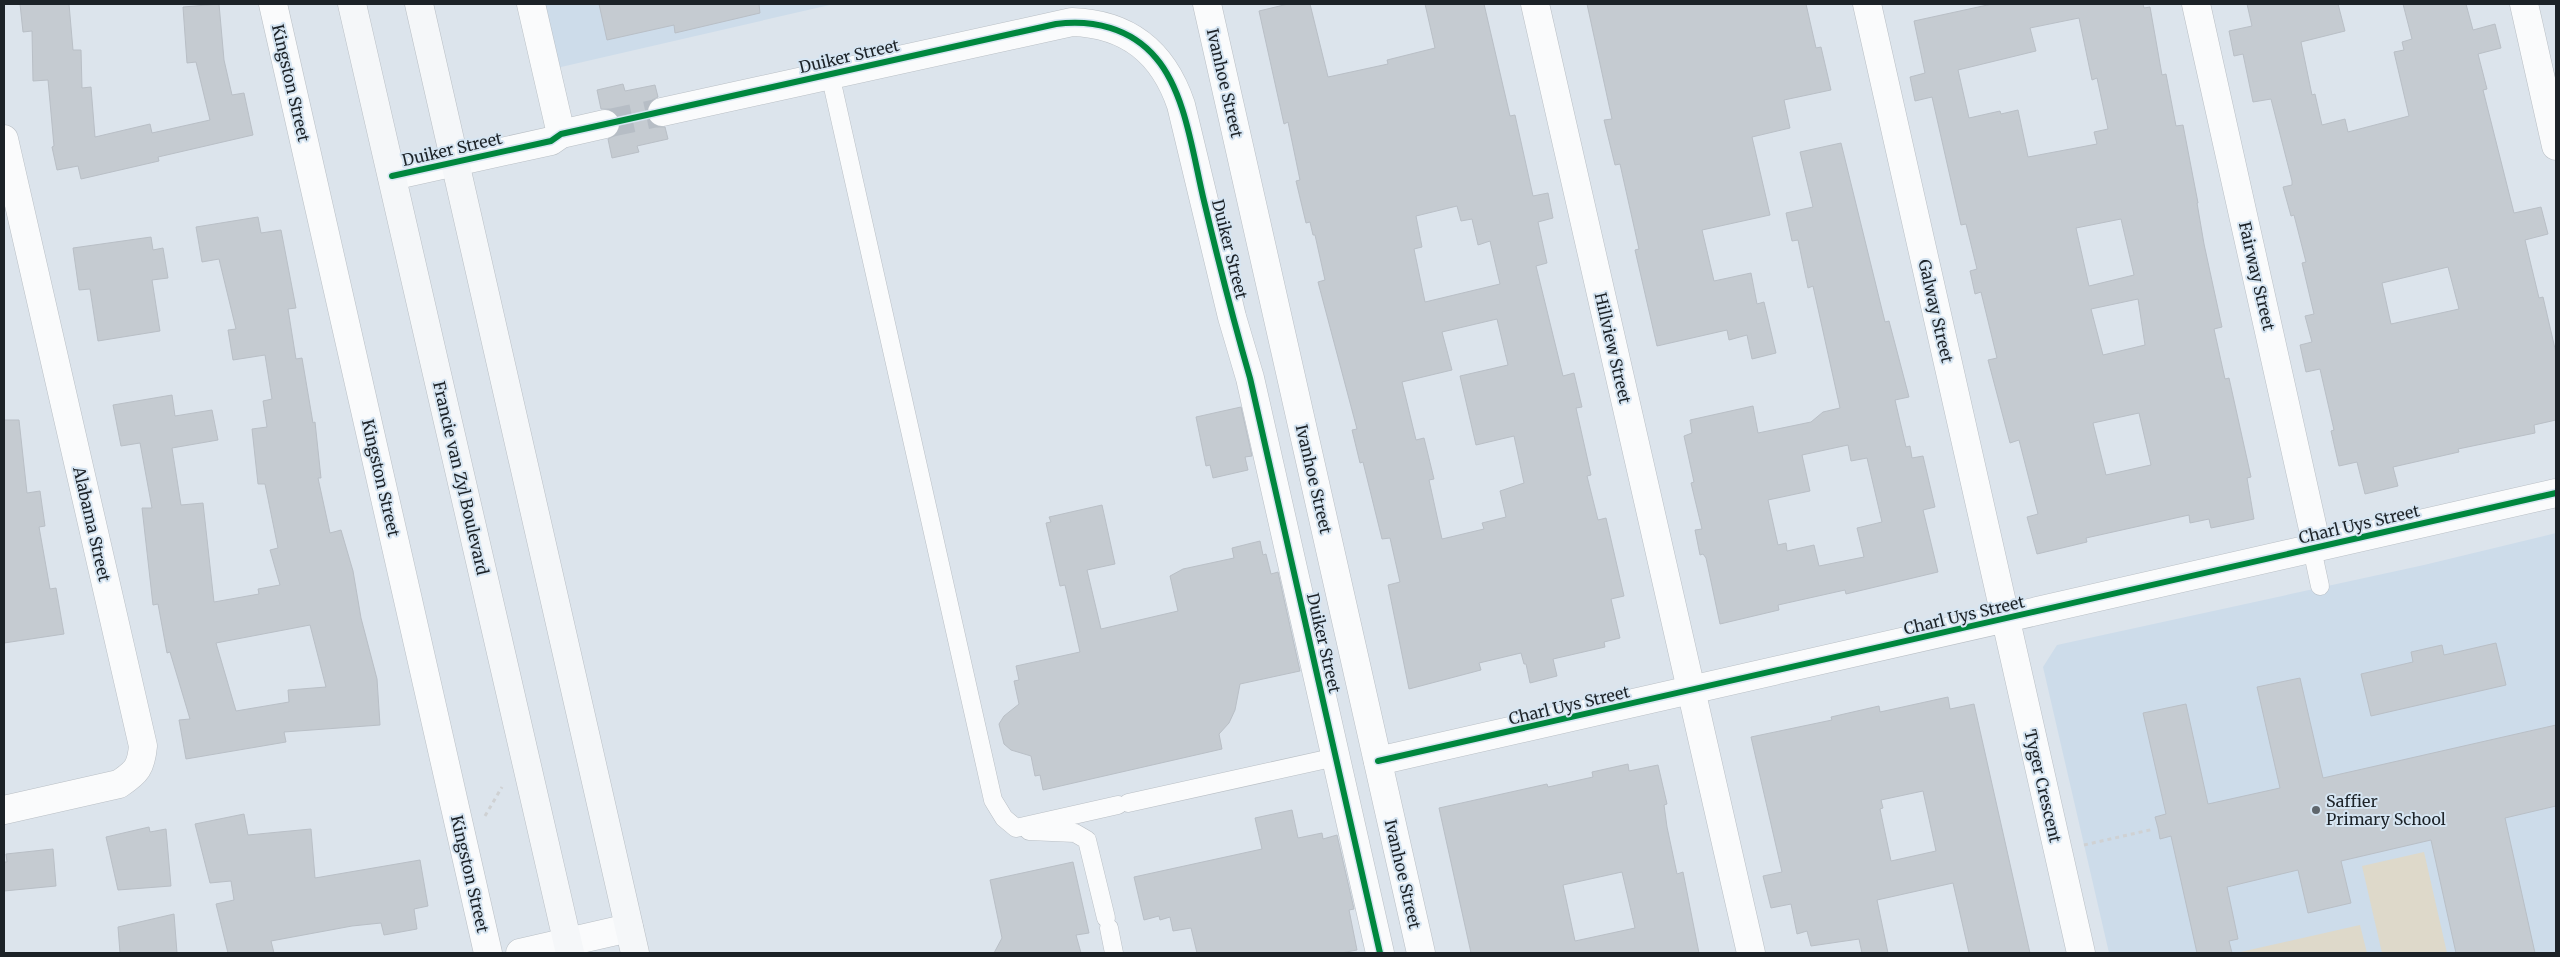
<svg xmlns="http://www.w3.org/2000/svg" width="2560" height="957" font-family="Merriweather,serif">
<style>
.built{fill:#cddcea}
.green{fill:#ded9ca}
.building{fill:#c5cbd1;stroke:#b9bfc6;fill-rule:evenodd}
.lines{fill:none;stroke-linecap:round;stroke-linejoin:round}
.street-tunnel{stroke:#b6bdc5;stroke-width:28;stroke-dasharray:28 14;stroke-linecap:butt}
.lane-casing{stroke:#b9bfc5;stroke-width:19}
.street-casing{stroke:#b9bfc5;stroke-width:29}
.secondary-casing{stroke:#b9bfc5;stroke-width:29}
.path{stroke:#cfd1d3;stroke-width:3;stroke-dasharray:4 4;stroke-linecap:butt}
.lane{stroke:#fafbfc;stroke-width:18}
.street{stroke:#fafbfc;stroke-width:28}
.secondary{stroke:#f5f7f9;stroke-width:28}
.cycleway-casing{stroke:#d6e5f2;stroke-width:9}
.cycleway{stroke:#00873e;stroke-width:6}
.poi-dot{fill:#5f666c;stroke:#d6e5f2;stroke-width:2}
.labels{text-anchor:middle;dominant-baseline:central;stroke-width:4;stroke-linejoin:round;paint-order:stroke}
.street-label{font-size:16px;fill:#1c2227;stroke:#d6e5f2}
.poi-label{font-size:16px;fill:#1c2227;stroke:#d6e5f2;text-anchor:start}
</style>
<rect width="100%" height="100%" fill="#dce4ec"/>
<!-- built -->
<g class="built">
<path d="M 533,4 L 834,4 L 548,70 Z"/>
<path d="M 2556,533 L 2556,953 L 2109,953 L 2043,667 L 2057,645 L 2424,565 Z"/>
</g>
<!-- green -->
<g class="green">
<path d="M 2424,852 L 2447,953 L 2382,953 L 2362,866 Z"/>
<path d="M 2360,925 L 2367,953 L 2236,953 Z"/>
</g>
<!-- building -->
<g class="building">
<path d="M 20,4 L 69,4 L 73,50 L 81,50 L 82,88 L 91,87 L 95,137 L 150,124 L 152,133 L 210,120 L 196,62 L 187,63 L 183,7 L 219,4 L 224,60 L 232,95 L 244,93 L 253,135 L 158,157 L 159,161 L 81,179 L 78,166 L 57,170 L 52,147 L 54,146 L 48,80 L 33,81 L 32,31 L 23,32 Z"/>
<path d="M 599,4 L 759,4 L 760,13 L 675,33 L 674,25 L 607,40 Z"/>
<path d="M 1288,4 L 1310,4 L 1328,77 L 1388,64 L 1387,60 L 1435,48 L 1425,4 L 1484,4 L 1510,116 L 1515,115 L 1533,196 L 1548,193 L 1553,218 L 1538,222 L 1547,263 L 1536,266 L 1563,376 L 1574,373 L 1582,407 L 1576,408 L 1591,475 L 1587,476 L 1598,520 L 1606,518 L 1624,596 L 1611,599 L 1620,638 L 1604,642 L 1605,647 L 1553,659 L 1557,676 L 1530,683 L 1526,664 L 1524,664 L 1521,653 L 1479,663 L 1481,670 L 1409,689 L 1388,585 L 1400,582 L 1390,538 L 1382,539 L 1363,462 L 1360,463 L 1352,430 L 1357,429 L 1318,282 L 1325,280 L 1315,235 L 1313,235 L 1310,222 L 1306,223 L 1296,181 L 1300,180 L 1288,122 L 1284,124 L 1259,11 ZM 1457,206 L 1461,221 L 1472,219 L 1478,245 L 1490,241 L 1500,284 L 1425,302 L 1414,249 L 1422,247 L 1416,216 ZM 1497,319 L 1508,365 L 1460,376 L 1476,445 L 1514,436 L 1524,483 L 1500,491 L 1506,517 L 1482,523 L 1484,529 L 1442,539 L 1429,480 L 1434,479 L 1424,438 L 1416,440 L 1402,382 L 1452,370 L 1442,332 Z"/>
<path d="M 1587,4 L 1806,4 L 1816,48 L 1821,47 L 1831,90 L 1784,100 L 1790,128 L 1752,137 L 1770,215 L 1702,230 L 1714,281 L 1751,273 L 1757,304 L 1764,302 L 1776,353 L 1752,359 L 1747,335 L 1729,340 L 1727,330 L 1657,346 L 1635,250 L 1639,249 L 1620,164 L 1615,165 L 1604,120 L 1612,119 Z"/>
<path d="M 1992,4 L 2143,4 L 2144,8 L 2150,7 L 2162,75 L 2166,74 L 2176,126 L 2183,125 L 2198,203 L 2197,203 L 2204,244 L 2222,327 L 2214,329 L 2225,379 L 2229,378 L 2251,477 L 2247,478 L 2254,519 L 2211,528 L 2209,519 L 2190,523 L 2189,515 L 2086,538 L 2087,542 L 2037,554 L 2027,517 L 2038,514 L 2019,440 L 2010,443 L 1988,360 L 1997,358 L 1981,292 L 1975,294 L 1970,271 L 1977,269 L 1966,224 L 1961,225 L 1932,97 L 1915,101 L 1910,77 L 1925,73 L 1914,21 ZM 2079,18 L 2092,80 L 2097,78 L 2108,129 L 2094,132 L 2097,144 L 2028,157 L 2018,110 L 2001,114 L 2000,111 L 1969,118 L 1958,70 L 2036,51 L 2030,28 ZM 2121,219 L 2134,275 L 2089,286 L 2076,228 ZM 2138,299 L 2145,345 L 2103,355 L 2091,309 ZM 2139,413 L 2151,465 L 2106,475 L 2093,423 Z"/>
<path d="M 2247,4 L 2338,4 L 2345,31 L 2301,42 L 2312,95 L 2315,94 L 2322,125 L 2345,119 L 2348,132 L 2409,116 L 2394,52 L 2404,50 L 2402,42 L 2412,39 L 2403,4 L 2466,4 L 2473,30 L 2495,24 L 2501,48 L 2478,54 L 2487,89 L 2483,90 L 2514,213 L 2541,207 L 2548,234 L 2525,240 L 2539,298 L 2543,297 L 2556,353 L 2556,420 L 2534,425 L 2535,433 L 2458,449 L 2459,452 L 2393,467 L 2398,486 L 2365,494 L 2357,462 L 2339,466 L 2331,431 L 2334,430 L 2320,369 L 2306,372 L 2300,345 L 2312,342 L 2305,316 L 2314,314 L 2302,263 L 2306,262 L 2294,215 L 2291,216 L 2283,187 L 2292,185 L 2292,181 L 2271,99 L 2253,102 L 2243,54 L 2234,56 L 2229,31 L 2252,26 ZM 2448,267 L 2459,309 L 2391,324 L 2382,283 Z"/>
<path d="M 623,84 L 625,91 L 655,85 L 658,97 L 652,100 L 647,107 L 647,116 L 650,122 L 657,127 L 665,127 L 668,139 L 637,146 L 639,152 L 612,158 L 608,139 L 616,135 L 620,128 L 620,121 L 616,113 L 609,109 L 601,109 L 597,90 Z"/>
<path d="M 1841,143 L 1885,322 L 1889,321 L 1909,397 L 1895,400 L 1906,447 L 1910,446 L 1912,458 L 1923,456 L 1935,507 L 1923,510 L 1938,572 L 1846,594 L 1845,590 L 1778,605 L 1779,610 L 1720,624 L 1706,558 L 1703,554 L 1700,555 L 1695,530 L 1702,529 L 1691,483 L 1694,482 L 1684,436 L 1692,433 L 1690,420 L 1753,406 L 1758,433 L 1811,422 L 1823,412 L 1840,408 L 1813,286 L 1808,288 L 1798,240 L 1792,241 L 1786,213 L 1813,207 L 1800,152 ZM 1848,445 L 1851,461 L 1867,458 L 1882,522 L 1857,528 L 1864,557 L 1819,566 L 1814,545 L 1787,551 L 1786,543 L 1778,545 L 1768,500 L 1810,491 L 1802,455 Z"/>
<path d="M 258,217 L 261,233 L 281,230 L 296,308 L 288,309 L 296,359 L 302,358 L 313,423 L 315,422 L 321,478 L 318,478 L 330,533 L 341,530 L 353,571 L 361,618 L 377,679 L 380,725 L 284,732 L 286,742 L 186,759 L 179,720 L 190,719 L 170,652 L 167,653 L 158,604 L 153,605 L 142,508 L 152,508 L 140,443 L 121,446 L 113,405 L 172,395 L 175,416 L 212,410 L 218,440 L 172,448 L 181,505 L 203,503 L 214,602 L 259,594 L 258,589 L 280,585 L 270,550 L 278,548 L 265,484 L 258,484 L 252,429 L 267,427 L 263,401 L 272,399 L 265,355 L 233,360 L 228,330 L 236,329 L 219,259 L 202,262 L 196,227 ZM 310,625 L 326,687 L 288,690 L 289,702 L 236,711 L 216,643 Z"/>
<path d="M 151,237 L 153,250 L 163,248 L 168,278 L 152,280 L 160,331 L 98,341 L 90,289 L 79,290 L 73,248 Z"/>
<path d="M 1241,407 L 1252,456 L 1245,457 L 1248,470 L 1213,478 L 1210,465 L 1206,466 L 1196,417 Z"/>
<path d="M 4,420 L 19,420 L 27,493 L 40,491 L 45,526 L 39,527 L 50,589 L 56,588 L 64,634 L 4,643 Z"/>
<path d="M 1102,505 L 1115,564 L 1087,570 L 1101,629 L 1178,611 L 1170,576 L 1183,569 L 1234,558 L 1232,548 L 1260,541 L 1263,555 L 1266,554 L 1271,574 L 1278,572 L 1300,671 L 1240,684 L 1235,710 L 1229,723 L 1219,734 L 1222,749 L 1043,790 L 1040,775 L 1035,776 L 1031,756 L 1011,750 L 1004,744 L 999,724 L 1004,716 L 1019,704 L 1014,681 L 1019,680 L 1016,666 L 1080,652 L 1065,585 L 1060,586 L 1046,523 L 1051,522 L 1049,517 Z"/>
<path d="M 2496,643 L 2506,685 L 2371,716 L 2361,674 L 2413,662 L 2411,652 L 2442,645 L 2444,655 Z"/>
<path d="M 2300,678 L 2323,778 L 2556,725 L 2556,806 L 2505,818 L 2535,953 L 2456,953 L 2431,840 L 2341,861 L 2351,903 L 2308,913 L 2298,870 L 2227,887 L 2238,939 L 2229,941 L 2232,953 L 2197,953 L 2171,836 L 2160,839 L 2158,828 L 2155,817 L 2166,814 L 2143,713 L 2186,704 L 2208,804 L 2280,788 L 2257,687 Z"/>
<path d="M 1948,697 L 1950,709 L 1974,704 L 2030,953 L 1969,953 L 1953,883 L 1877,900 L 1888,953 L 1862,953 L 1859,939 L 1811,946 L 1807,931 L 1797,934 L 1791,904 L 1771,908 L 1763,876 L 1782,872 L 1751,737 L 1832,720 L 1831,717 L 1879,706 L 1880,712 ZM 1923,791 L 1936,851 L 1891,861 L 1880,809 L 1883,808 L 1881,800 Z"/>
<path d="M 1628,764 L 1629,771 L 1658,765 L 1667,804 L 1664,805 L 1667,827 L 1677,874 L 1683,872 L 1699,953 L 1471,953 L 1439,808 L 1547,784 L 1548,787 L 1593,777 L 1592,772 ZM 1622,872 L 1635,928 L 1575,941 L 1563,885 Z"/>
<path d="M 1292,810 L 1298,838 L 1322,833 L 1323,839 L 1337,835 L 1354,909 L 1349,910 L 1357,950 L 1341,953 L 1197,953 L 1191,928 L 1173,931 L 1170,917 L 1160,920 L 1159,916 L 1144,920 L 1134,877 L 1262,849 L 1255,818 Z"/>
<path d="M 244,814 L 248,835 L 311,829 L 315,878 L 420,860 L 428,906 L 414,909 L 417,929 L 384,935 L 381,923 L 352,926 L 271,941 L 274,953 L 228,953 L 216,904 L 234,900 L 231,881 L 210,883 L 195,824 Z"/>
<path d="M 149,827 L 150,832 L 166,829 L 171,886 L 118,890 L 106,837 Z"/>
<path d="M 53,849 L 56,886 L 4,891 L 4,862 L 7,862 L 6,854 Z"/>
<path d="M 1073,862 L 1089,933 L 1076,935 L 1081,953 L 994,953 L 1002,938 L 990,880 Z"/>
<path d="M 174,914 L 177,953 L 120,953 L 118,927 Z"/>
</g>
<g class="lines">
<!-- street-tunnel -->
<path class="street-tunnel" d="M 605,124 L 662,112"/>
<defs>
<g id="lane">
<path d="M 830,74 L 993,800 L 1004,818 L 1016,828 L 1118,805"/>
<path d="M 2312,549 L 2320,586"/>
<path d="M 1128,803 L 1336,757"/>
<path d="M 1029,831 L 1075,833 L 1087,840 L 1106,918"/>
<path d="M 1109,928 L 1114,953"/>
</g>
<g id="street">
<path d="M 273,4 L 488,953"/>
<path d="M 531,4 L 561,134"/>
<path d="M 1207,4 L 1421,953"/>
<path d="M 1535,4 L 1751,953"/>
<path d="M 1867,4 L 2081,953"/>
<path d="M 2196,4 L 2317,547"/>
<path d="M 2524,4 L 2556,146"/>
<path d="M 662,112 L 1072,22 C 1128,24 1163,52 1181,105 L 1232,317 L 1250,378 L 1380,953"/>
<path d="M 4,139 L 143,746 C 141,767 137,772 119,784 L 4,810"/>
<path d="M 392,176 L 551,141 L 561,134 L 605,124"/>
<path d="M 1378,761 L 2556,493"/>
<path d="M 520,953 L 629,928"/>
</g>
<g id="secondary">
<path d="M 352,4 L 570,953"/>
<path d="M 419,4 L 635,953"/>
</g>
</defs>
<!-- lane casing -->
<use href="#lane" class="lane-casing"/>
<!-- street casing -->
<use href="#street" class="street-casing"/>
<!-- secondary casing -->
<use href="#secondary" class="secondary-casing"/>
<!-- path -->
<g class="path">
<path d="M 485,816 L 502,787"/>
<path d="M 2084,845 L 2154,829"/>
</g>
<!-- lane -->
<use href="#lane" class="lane"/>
<!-- street -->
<use href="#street" class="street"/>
<!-- secondary -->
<use href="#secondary" class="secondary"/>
<defs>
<g id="cycleway">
<path d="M 392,176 L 551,141 L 561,134 L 1056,24 C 1092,19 1131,28 1156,58 C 1186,93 1193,156 1204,201 C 1218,260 1233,319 1250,378 L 1380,953"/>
<path d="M 1378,761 L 2556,493"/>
</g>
</defs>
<!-- cycleway casing -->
<use href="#cycleway" class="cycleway-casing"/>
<!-- cycleway -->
<use href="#cycleway" class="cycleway"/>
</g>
<!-- markers -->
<circle class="poi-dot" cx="2316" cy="810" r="5"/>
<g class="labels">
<!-- street labels -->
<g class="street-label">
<text transform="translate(849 56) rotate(-13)">Duiker Street</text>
<text transform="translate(291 83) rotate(77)">Kingston Street</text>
<text transform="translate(1225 83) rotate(77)">Ivanhoe Street</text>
<text transform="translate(452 149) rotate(-13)">Duiker Street</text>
<text transform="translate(1230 249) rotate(76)">Duiker Street</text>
<text transform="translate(2257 276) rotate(77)">Fairway Street</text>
<text transform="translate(1936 311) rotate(77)">Galway Street</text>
<text transform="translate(1613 348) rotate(77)">Hillview Street</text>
<text transform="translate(381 478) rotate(77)">Kingston Street</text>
<text transform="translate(461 478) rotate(77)">Francie van Zyl Boulevard</text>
<text transform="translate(1314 479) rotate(77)">Ivanhoe Street</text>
<text transform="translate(92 524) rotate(77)">Alabama Street</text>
<text transform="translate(2359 524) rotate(-13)">Charl Uys Street</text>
<text transform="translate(1964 615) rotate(-13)">Charl Uys Street</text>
<text transform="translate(1324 643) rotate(77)">Duiker Street</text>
<text transform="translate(1569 705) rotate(-13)">Charl Uys Street</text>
<text transform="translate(2043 786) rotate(77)">Tyger Crescent</text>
<text transform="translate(470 874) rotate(77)">Kingston Street</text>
<text transform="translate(1403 874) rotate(77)">Ivanhoe Street</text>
</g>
<!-- poi labels -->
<g class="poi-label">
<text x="2326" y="801">Saffier<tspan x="2326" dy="18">Primary School</tspan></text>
</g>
</g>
<!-- border -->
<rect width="2560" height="957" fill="none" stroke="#1c2227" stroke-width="10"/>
</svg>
